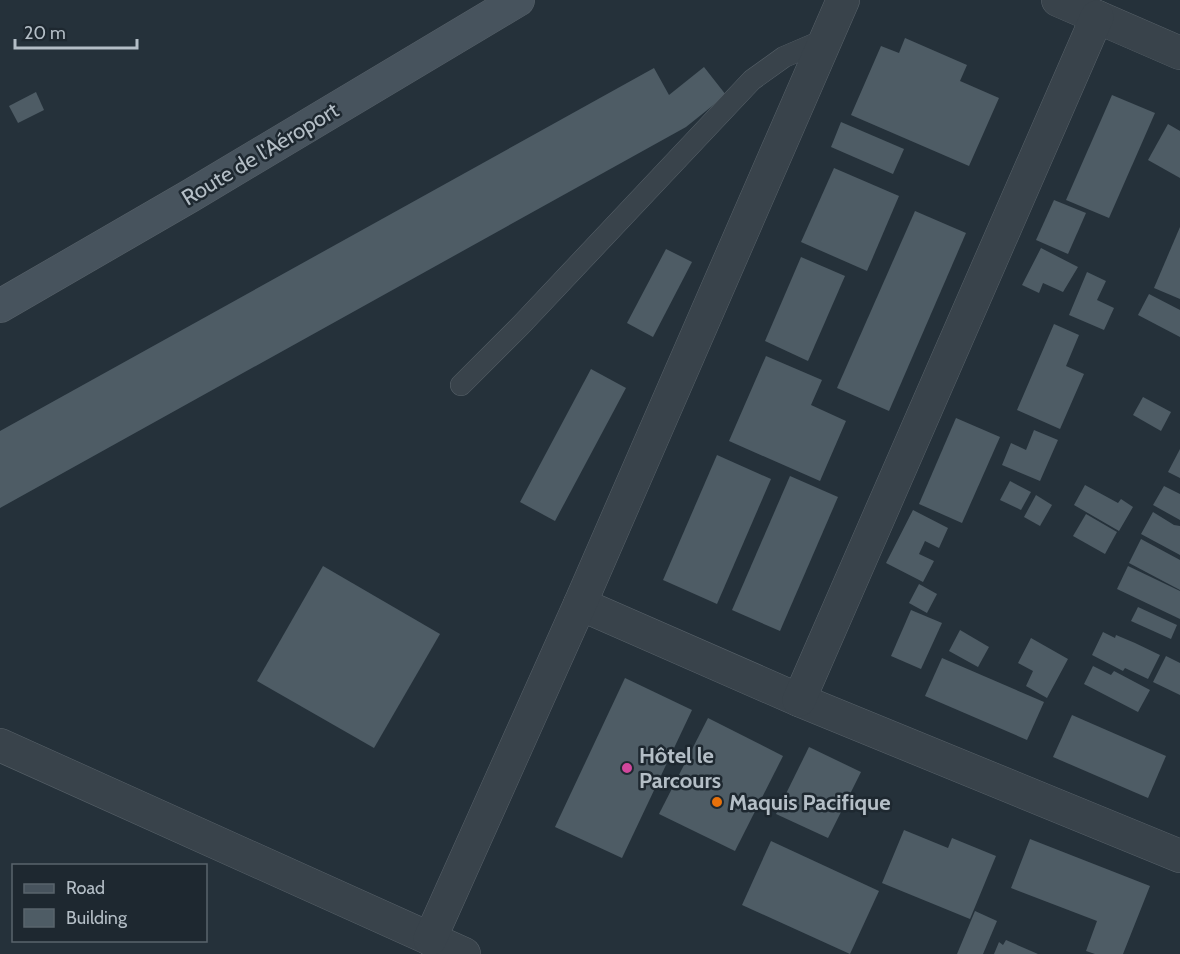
<svg xmlns="http://www.w3.org/2000/svg" width="1180" height="954" font-family="Cabin,sans-serif">
<style>
.building{fill:#4e5c65}
.lines{fill:none;stroke-linecap:round;stroke-linejoin:round}
.lane-casing{stroke:#576169;stroke-width:22}
.street-casing{stroke:#576169;stroke-width:34}
.secondary-casing{stroke:#576169;stroke-width:34}
.lane{stroke:#39434b;stroke-width:21}
.street{stroke:#39434b;stroke-width:33}
.secondary{stroke:#47535d;stroke-width:33}
.hotel-dot{fill:#d1479c;stroke:#1e2830;stroke-width:2}
.food-dot{fill:#e8710a;stroke:#1e2830;stroke-width:2}
.labels{text-anchor:middle;dominant-baseline:central;stroke-width:5;stroke-linejoin:round;paint-order:stroke}
.street-label{font-size:22px;fill:#b4bec6;stroke:#1e2830}
.poi-label{font-size:22px;font-weight:bold;fill:#b4bec6;stroke:#1e2830;text-anchor:start}
</style>
<rect width="100%" height="100%" fill="#25313a"/>
<!-- building -->
<g class="building">
<path d="M 905,38 L 967,65 L 960,81 L 999,98 L 969,166 L 851,115 L 881,46 L 899,53 Z"/>
<path d="M 704,67 L 726,95 L 686,127 L 0,508 L 0,431 L 654,68 L 669,95 Z"/>
<path d="M 36,92 L 44,110 L 18,123 L 9,106 Z"/>
<path d="M 1112,95 L 1155,113 L 1109,218 L 1066,200 Z"/>
<path d="M 841,122 L 904,149 L 893,174 L 831,147 Z"/>
<path d="M 1168,124 L 1180,131 L 1180,178 L 1148,160 Z"/>
<path d="M 834,168 L 899,196 L 867,271 L 801,242 Z"/>
<path d="M 1054,200 L 1086,213 L 1068,254 L 1036,240 Z"/>
<path d="M 915,211 L 966,233 L 889,411 L 837,388 Z"/>
<path d="M 1180,227 L 1180,299 L 1154,288 Z"/>
<path d="M 1041,248 L 1078,267 L 1063,292 L 1043,283 L 1039,293 L 1022,285 Z"/>
<path d="M 666,249 L 692,262 L 653,337 L 627,323 Z"/>
<path d="M 801,257 L 845,276 L 808,361 L 765,341 Z"/>
<path d="M 1087,272 L 1106,281 L 1097,300 L 1114,308 L 1104,330 L 1069,315 Z"/>
<path d="M 1149,294 L 1180,310 L 1180,337 L 1138,315 Z"/>
<path d="M 1054,324 L 1079,335 L 1066,366 L 1084,374 L 1060,429 L 1017,410 Z"/>
<path d="M 766,356 L 822,380 L 811,405 L 846,421 L 820,481 L 729,441 Z"/>
<path d="M 591,369 L 626,388 L 555,521 L 520,502 Z"/>
<path d="M 1143,397 L 1171,412 L 1161,431 L 1133,415 Z"/>
<path d="M 956,418 L 1000,437 L 962,523 L 919,504 Z"/>
<path d="M 1034,430 L 1058,440 L 1040,481 L 1002,465 L 1011,443 L 1026,450 Z"/>
<path d="M 1180,449 L 1180,478 L 1168,472 Z"/>
<path d="M 717,455 L 771,479 L 717,604 L 663,580 Z"/>
<path d="M 790,476 L 838,497 L 780,631 L 732,610 Z"/>
<path d="M 1010,481 L 1031,492 L 1021,510 L 1000,500 Z"/>
<path d="M 1085,485 L 1118,503 L 1121,499 L 1133,507 L 1119,531 L 1074,505 Z"/>
<path d="M 1164,486 L 1180,494 L 1180,520 L 1153,505 Z"/>
<path d="M 1036,495 L 1052,505 L 1040,526 L 1024,517 Z"/>
<path d="M 913,510 L 948,528 L 939,548 L 925,541 L 919,554 L 934,561 L 923,582 L 886,563 Z"/>
<path d="M 1153,512 L 1174,525 L 1180,526 L 1180,555 L 1141,534 Z"/>
<path d="M 1086,514 L 1117,532 L 1105,554 L 1073,536 Z"/>
<path d="M 1141,539 L 1180,560 L 1180,590 L 1129,563 Z"/>
<path d="M 323,566 L 440,634 L 374,748 L 257,681 Z"/>
<path d="M 1128,566 L 1180,591 L 1180,619 L 1117,589 Z"/>
<path d="M 919,584 L 937,594 L 927,613 L 909,603 Z"/>
<path d="M 1138,607 L 1177,625 L 1171,639 L 1131,621 Z"/>
<path d="M 911,610 L 942,623 L 921,669 L 891,656 Z"/>
<path d="M 960,630 L 989,647 L 978,667 L 949,651 Z"/>
<path d="M 1103,632 L 1115,638 L 1116,635 L 1135,643 L 1160,655 L 1148,679 L 1125,668 L 1123,671 L 1092,655 Z"/>
<path d="M 1031,638 L 1068,659 L 1047,698 L 1026,686 L 1033,671 L 1018,663 Z"/>
<path d="M 1166,656 L 1180,663 L 1180,695 L 1153,682 Z"/>
<path d="M 942,658 L 1044,702 L 1027,740 L 925,696 Z"/>
<path d="M 1093,666 L 1111,675 L 1114,671 L 1150,690 L 1138,712 L 1084,684 Z"/>
<path d="M 625,678 L 692,710 L 622,858 L 555,827 Z"/>
<path d="M 1072,715 L 1166,756 L 1148,798 L 1053,757 Z"/>
<path d="M 708,718 L 783,756 L 735,851 L 659,814 Z"/>
<path d="M 809,747 L 861,772 L 828,838 L 776,814 Z"/>
<path d="M 904,830 L 948,848 L 952,838 L 996,856 L 970,919 L 882,883 Z"/>
<path d="M 1030,839 L 1150,886 L 1123,954 L 1095,954 L 1086,951 L 1097,921 L 1011,888 Z"/>
<path d="M 771,841 L 879,891 L 850,954 L 742,905 Z"/>
<path d="M 975,911 L 997,921 L 983,954 L 957,954 Z"/>
<path d="M 1006,940 L 1038,954 L 994,954 L 999,942 L 1003,945 Z"/>
</g>
<g class="lines">
<defs>
<path id="lane" d="M 461,385 L 521,325 L 752,80 L 784,57 L 826,39"/>
<g id="street">
<path d="M 1058,0 L 1180,53"/>
<path d="M 580,604 L 799,700 L 1180,856"/>
<path d="M 799,700 L 1097,17"/>
<path d="M 0,745 L 464,954"/>
<path d="M 430,939 L 580,604 L 843,0"/>
</g>
<path id="secondary" d="M 0,306 L 190,196 L 518,0"/>
</defs>
<!-- lane casing -->
<use href="#lane" class="lane-casing"/>
<!-- street casing -->
<use href="#street" class="street-casing"/>
<!-- secondary casing -->
<use href="#secondary" class="secondary-casing"/>
<!-- lane -->
<use href="#lane" class="lane"/>
<!-- street -->
<use href="#street" class="street"/>
<!-- secondary -->
<use href="#secondary" class="secondary"/>
</g>
<!-- markers -->
<circle class="hotel-dot" cx="627" cy="768" r="6"/>
<circle class="food-dot" cx="717" cy="802" r="6"/>
<g class="labels">
<!-- street labels -->
<g class="street-label">
<text transform="translate(260 154) rotate(-31)">Route de l'Aéroport</text>
</g>
<!-- poi labels -->
<g class="poi-label">
<text x="639" y="755">Hôtel le<tspan x="639" dy="25">Parcours</tspan></text>
<text x="729" y="802">Maquis Pacifique</text>
</g>
</g>
<!-- legend -->
<rect x="12" y="864" width="195" height="78" fill="#1e2830" stroke="#5a646c" stroke-width="1.5"/>
<rect x="24" y="884" width="30" height="9" fill="#47535d" stroke="#5a646c" stroke-width="1.5"/>
<text x="66" y="894" font-size="18" fill="#b4bec6">Road</text>
<rect x="24" y="909" width="30" height="18" fill="#4e5c65" stroke="#5a646c" stroke-width="1.5"/>
<text x="66" y="924" font-size="18" fill="#b4bec6">Building</text>
<!-- scale -->
<path d="M15 39v9h122v-9" fill="none" stroke="#b4bec6" stroke-width="3"/>
<text x="24" y="39" font-size="18" fill="#b4bec6" stroke="#1e2830" stroke-width="4.5" paint-order="stroke">20 m</text>
</svg>
